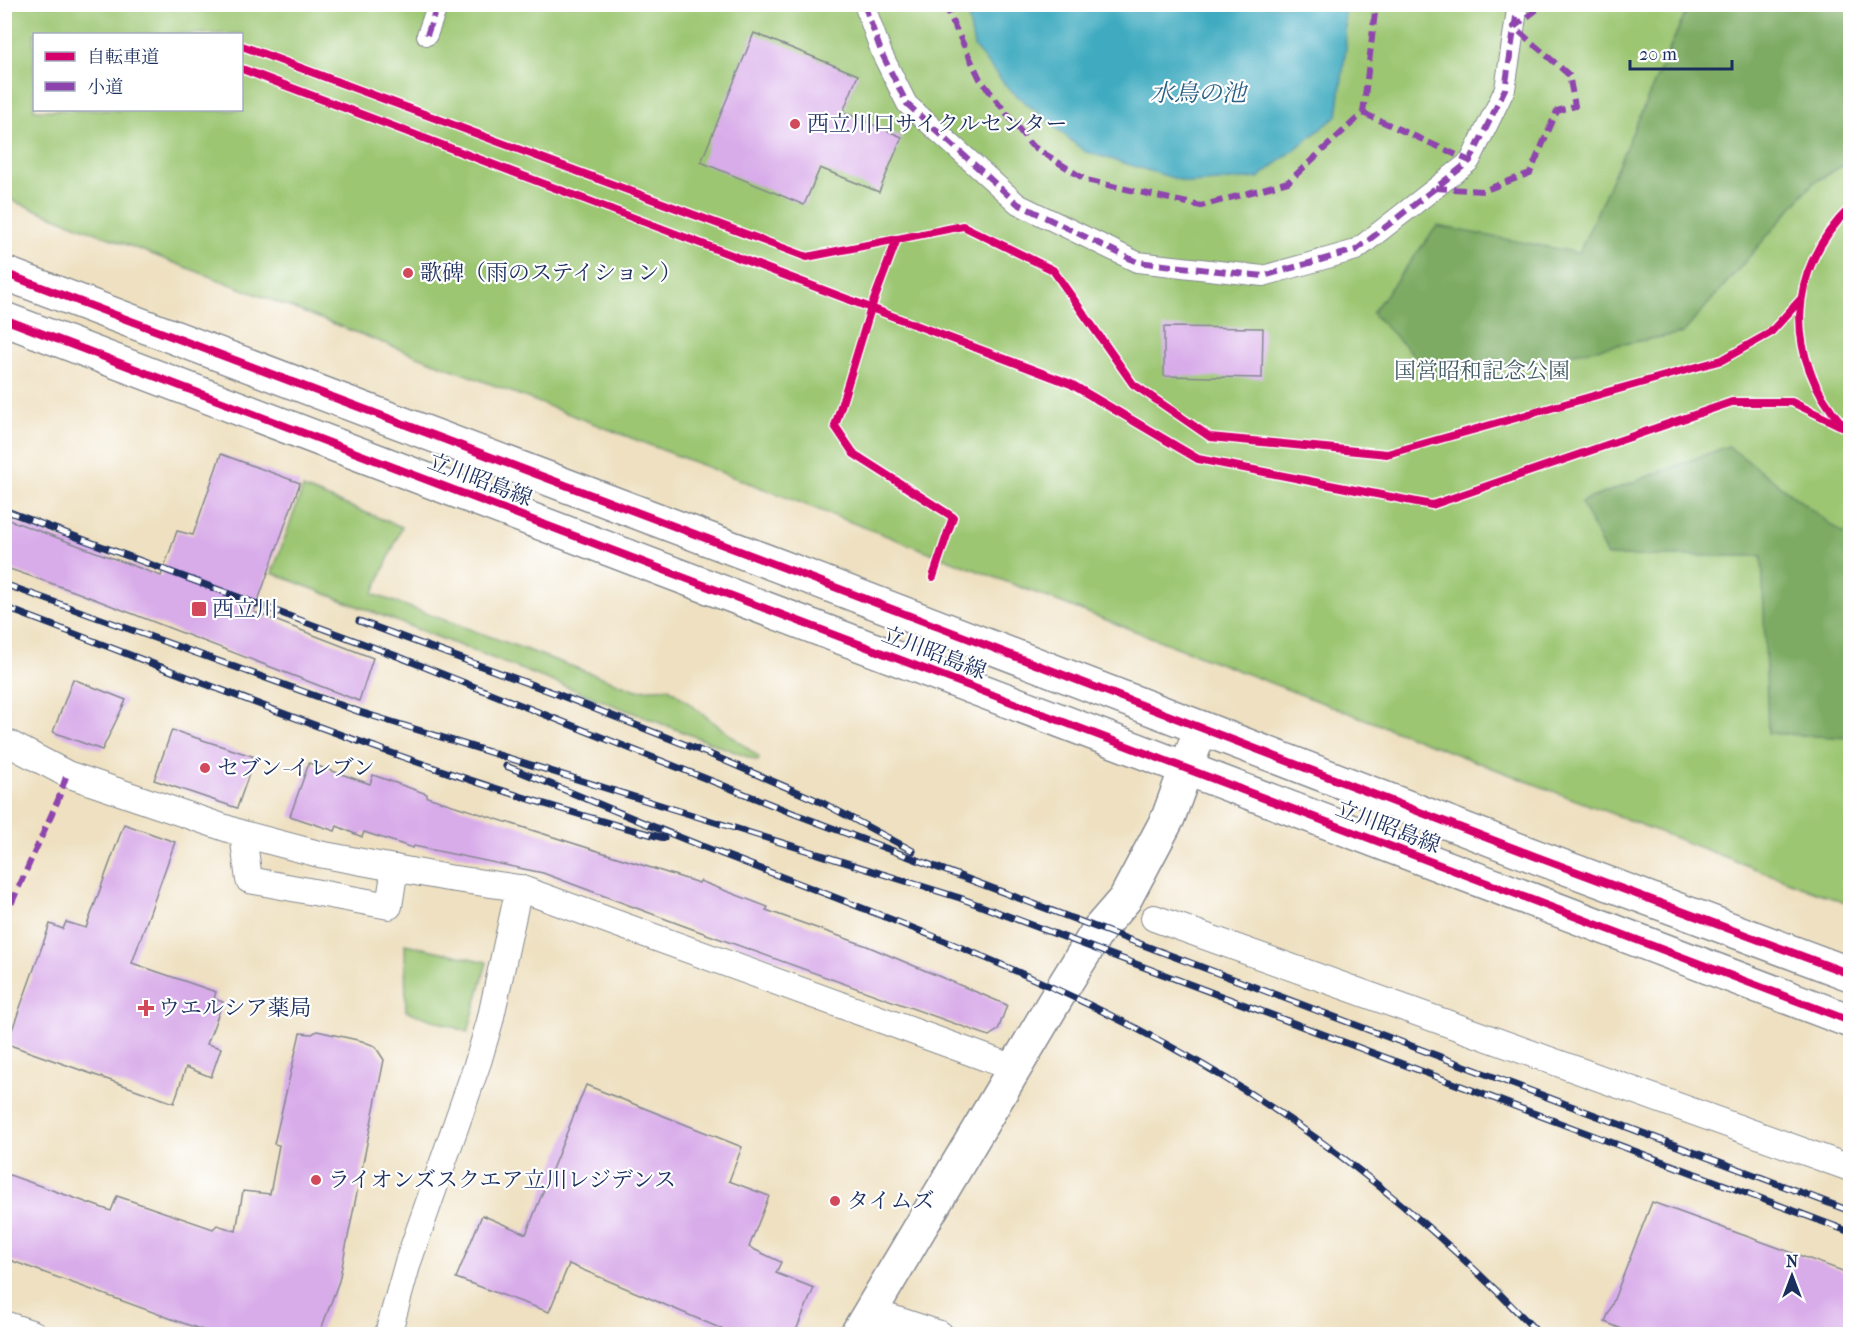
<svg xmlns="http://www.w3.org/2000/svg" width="1855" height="1339" font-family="'IM FELL French Canon','Noto Serif JP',serif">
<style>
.green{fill:#9cc672;stroke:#5c7a68;stroke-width:1.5;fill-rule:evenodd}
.forest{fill:#7dab64;stroke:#4c6d61;stroke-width:1.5}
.water{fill:#40abc0;stroke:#2e6d8f;stroke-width:1.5}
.building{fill:#d8abe9}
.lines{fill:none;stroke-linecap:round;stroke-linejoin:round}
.pedestrian-casing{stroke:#84888f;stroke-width:22}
.minor-casing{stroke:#84888f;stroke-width:28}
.tertiary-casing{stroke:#84888f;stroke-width:36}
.secondary-casing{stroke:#84888f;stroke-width:36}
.pedestrian{stroke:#fff;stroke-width:20}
.minor{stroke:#fff;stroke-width:26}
.tertiary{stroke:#fff;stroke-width:33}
.secondary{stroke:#fff;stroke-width:33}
.rail-casing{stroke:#1b2f5e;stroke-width:7}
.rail{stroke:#fff;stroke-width:4.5;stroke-dasharray:14;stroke-linecap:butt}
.quiet{stroke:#8e44ad;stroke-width:6;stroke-dasharray:12 6;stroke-linecap:butt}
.cycleway-casing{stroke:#fff;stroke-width:11}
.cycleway{stroke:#d6006c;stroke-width:8}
.poi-dot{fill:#d1495b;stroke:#fff;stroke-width:2}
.labels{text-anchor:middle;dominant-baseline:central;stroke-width:4.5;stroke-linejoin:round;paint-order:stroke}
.poi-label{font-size:22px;fill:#1b2f5e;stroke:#fff;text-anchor:start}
.park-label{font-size:22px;fill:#425c64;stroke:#fff}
.street-label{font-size:22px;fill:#1b2f5e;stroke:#fff}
.water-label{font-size:24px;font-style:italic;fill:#2a6185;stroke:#fff}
</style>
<rect width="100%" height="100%" fill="#fff"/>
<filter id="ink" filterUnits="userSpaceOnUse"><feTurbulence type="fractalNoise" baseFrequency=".0167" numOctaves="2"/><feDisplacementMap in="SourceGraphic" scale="12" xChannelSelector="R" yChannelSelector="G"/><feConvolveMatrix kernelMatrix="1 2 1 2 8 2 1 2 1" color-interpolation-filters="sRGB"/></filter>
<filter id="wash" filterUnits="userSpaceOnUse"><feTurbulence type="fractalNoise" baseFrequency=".008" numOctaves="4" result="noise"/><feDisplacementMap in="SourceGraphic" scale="24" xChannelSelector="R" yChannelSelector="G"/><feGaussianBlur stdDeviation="1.35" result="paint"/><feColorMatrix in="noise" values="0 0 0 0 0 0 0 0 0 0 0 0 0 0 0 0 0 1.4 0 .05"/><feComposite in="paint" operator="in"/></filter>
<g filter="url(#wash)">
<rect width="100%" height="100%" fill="#eee0c0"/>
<!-- green -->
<g class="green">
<path d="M 4,5 L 1850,5 L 1850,905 L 5,198 ZM 34,34 L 242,34 L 242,110 L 34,110 Z"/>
<path d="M 303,488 L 402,527 L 373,594 L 637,690 L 669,688 L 759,757 L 758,761 L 272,573 Z"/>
<path d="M 405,944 L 487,962 L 468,1032 L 406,1011 Z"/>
</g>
<!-- forest -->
<g class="forest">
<path d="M 1689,5 L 1850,5 L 1850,161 L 1813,183 L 1683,333 L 1437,378 L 1372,313 L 1437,226 L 1579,253 Z"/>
<path d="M 1728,446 L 1842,533 L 1850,532 L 1850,738 L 1768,733 L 1762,556 L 1607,556 L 1581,502 Z"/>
</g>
<!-- water -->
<path class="water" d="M 966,5 L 1344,5 L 1346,48 L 1337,116 L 1258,178 L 1190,183 L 1084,151 L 1008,88 L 974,47 Z"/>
<g id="blocks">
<!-- building -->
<g class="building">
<path d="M 754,33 L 858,75 L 843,112 L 902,137 L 879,192 L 820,168 L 804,205 L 701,162 Z"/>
<path d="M 1164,327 L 1263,328 L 1262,378 L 1164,376 Z"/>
<path d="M 221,454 L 300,483 L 254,612 L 373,658 L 359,701 L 76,592 L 4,567 L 4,518 L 161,576 L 177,531 L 193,535 Z"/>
<path d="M 73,679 L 126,700 L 102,750 L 53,732 Z"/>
<path d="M 172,730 L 255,757 L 237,808 L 154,780 Z"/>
<path d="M 309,763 L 370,784 L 373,775 L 427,794 L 427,797 L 699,883 L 700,881 L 768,907 L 766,910 L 867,946 L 1007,1005 L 998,1030 L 989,1036 L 687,927 L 543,873 L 414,846 L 413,848 L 364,832 L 362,837 L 337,826 L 335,831 L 290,816 Z"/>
<path d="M 124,824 L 175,842 L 132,963 L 216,992 L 214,999 L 223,1002 L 207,1044 L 221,1048 L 211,1077 L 186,1067 L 174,1103 L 7,1044 L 50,924 L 63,929 L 66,922 L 86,928 Z"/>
<path d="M 317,1031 L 362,1041 L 375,1046 L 384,1060 L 339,1281 L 319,1335 L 216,1335 L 4,1258 L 4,1173 L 111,1211 L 117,1196 L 213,1229 L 217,1225 L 236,1231 L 243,1191 L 270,1194 L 279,1145 L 274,1144 L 300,1033 L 312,1034 Z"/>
<path d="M 586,1085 L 742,1147 L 729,1181 L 769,1196 L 749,1247 L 781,1262 L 776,1273 L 814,1288 L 794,1335 L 736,1335 L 569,1264 L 549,1312 L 456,1278 L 482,1215 L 526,1234 Z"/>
<path d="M 1652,1202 L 1851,1274 L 1851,1335 L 1636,1335 L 1605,1322 Z"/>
</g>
</g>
</g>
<g filter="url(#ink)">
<use href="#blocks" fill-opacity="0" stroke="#84888f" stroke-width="1.5"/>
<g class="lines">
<defs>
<g id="pedestrian">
<path d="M 864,4 L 882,54 L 907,104 L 1018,204 L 1137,262 L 1263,276 L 1356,250 L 1470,161 L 1505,89 L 1518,4"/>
<path d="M 427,35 L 438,4"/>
</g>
<g id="minor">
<path d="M 4,741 L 67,774 L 243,834 L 319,854 L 448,878 L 519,888 L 1014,1068"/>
<path d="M 243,834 L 249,880 L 389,906 L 395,868"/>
<path d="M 1154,918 L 1850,1168"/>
<path d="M 870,1311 L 940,1334"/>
<path d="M 4,1324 L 34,1334"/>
<path d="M 388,1334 L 408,1262 L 478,1062 L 490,1021 L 519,888"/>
</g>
<path id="tertiary" d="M 857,1334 L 1060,992 L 1099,929 L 1125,899 L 1168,818 L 1201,728"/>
<g id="secondary">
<path d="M 4,273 L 819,581 L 1537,857 L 1850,974"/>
<path d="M 4,319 L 1850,1021"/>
</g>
</defs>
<!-- pedestrian casing -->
<use href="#pedestrian" class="pedestrian-casing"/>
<!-- minor casing -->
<use href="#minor" class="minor-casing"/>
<!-- tertiary casing -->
<use href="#tertiary" class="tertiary-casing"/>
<!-- secondary casing -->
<use href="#secondary" class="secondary-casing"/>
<!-- pedestrian -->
<use href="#pedestrian" class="pedestrian"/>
<!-- minor -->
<use href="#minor" class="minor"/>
<!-- tertiary -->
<use href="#tertiary" class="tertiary"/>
<!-- secondary -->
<use href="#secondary" class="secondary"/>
<defs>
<g id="rail">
<path d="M 4,510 L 402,658 L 795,814 L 1850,1211"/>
<path d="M 4,584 L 360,712 L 960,898 L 1850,1232"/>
<path d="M 4,607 C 222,689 438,779 664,838"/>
<path d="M 359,621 L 557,694 L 714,756 L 823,803 L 913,851"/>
<path d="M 506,766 C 577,794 646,825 717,852 C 888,918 1067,982 1225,1078 C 1341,1148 1446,1236 1539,1334"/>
</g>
</defs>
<!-- rail casing -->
<use href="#rail" class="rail-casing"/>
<!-- rail -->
<use href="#rail" class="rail"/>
<!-- quiet -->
<g class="quiet">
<path d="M 864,4 L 882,54 L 907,104 L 1018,204 L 1137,262 L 1263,276 L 1356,250 L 1470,161 L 1505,89 L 1518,4"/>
<path d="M 944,4 L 980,79 L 1031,145 L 1086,180 L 1201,206 L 1288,182 L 1363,113 L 1376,4"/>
<path d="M 427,35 L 438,4"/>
<path d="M 1363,113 L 1470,161"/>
<path d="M 1435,188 L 1483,191 L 1530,173 L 1557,111 L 1575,106 L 1569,75 L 1514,27 L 1544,4"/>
<path d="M 4,920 L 58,800 L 67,774"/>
</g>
<defs>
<g id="cycleway">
<path d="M 242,46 L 807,257 L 963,226 L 1053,270 L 1133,384 L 1210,437 L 1387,454 L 1722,360 L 1770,333 L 1801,299"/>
<path d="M 242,69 L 1071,384 L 1198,459 L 1432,505 L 1732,402 L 1792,402 L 1845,428"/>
<path d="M 897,239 L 871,308 L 835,426 L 854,454 L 953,517 L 933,577"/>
<path d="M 4,273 L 819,581 L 1537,857 L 1850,974"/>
<path d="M 4,319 L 1850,1021"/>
<path d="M 1842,424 C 1784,357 1786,270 1850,208"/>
</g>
</defs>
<!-- cycleway casing -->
<use href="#cycleway" class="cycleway-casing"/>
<!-- cycleway -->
<use href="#cycleway" class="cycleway"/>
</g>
</g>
<!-- markers -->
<g class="poi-dot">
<circle cx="795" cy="124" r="6"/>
<circle cx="408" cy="273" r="6"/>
<rect x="191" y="601" width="16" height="16" rx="3"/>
<circle cx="205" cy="768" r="6"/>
<path d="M143 999h6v6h6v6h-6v6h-6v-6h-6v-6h6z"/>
<circle cx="316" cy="1180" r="6"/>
<circle cx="835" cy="1201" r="6"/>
</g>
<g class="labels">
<!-- poi labels -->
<g class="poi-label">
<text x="807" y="124">西立川口サイクルセンター</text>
<text x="420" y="273">歌碑（雨のステイション）</text>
<text x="212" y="609">西立川</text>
<text x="217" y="768">セブン-イレブン</text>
<text x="158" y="1008">ウエルシア薬局</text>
<text x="328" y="1180">ライオンズスクエア立川レジデンス</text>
<text x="847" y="1201">タイムズ</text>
</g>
<!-- park labels -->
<g class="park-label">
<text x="1482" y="371">国営昭和記念公園</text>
</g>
<!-- street labels -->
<g class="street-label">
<text transform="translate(480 480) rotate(21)">立川昭島線</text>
<text transform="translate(934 653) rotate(21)">立川昭島線</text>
<text transform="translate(1388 827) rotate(21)">立川昭島線</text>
</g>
<!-- water labels -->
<g class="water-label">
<text x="1198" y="93">水鳥の池</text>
</g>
</g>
<!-- margin -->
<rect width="1855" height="1339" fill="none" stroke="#fff" stroke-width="24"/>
<!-- legend -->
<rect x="33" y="33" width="210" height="78" fill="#ffffff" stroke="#a4acbf" stroke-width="1.5"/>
<rect x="45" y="52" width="30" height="9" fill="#d6006c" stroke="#a4acbf" stroke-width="1.5"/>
<text x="87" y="63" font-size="18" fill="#1b2f5e">自転車道</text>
<rect x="45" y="82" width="30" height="9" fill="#8e44ad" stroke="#a4acbf" stroke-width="1.5"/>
<text x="87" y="93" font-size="18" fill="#1b2f5e">小道</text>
<!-- north arrow -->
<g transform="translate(1792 1276)" stroke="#ffffff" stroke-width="4.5" paint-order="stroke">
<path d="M0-4.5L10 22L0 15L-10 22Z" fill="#1b2f5e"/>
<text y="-9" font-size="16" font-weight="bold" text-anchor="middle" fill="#1b2f5e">N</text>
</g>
<!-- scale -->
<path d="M1630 60v9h102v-9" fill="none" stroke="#1b2f5e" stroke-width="3"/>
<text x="1639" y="60" font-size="18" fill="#1b2f5e" stroke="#ffffff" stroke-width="4.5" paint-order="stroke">20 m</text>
</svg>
